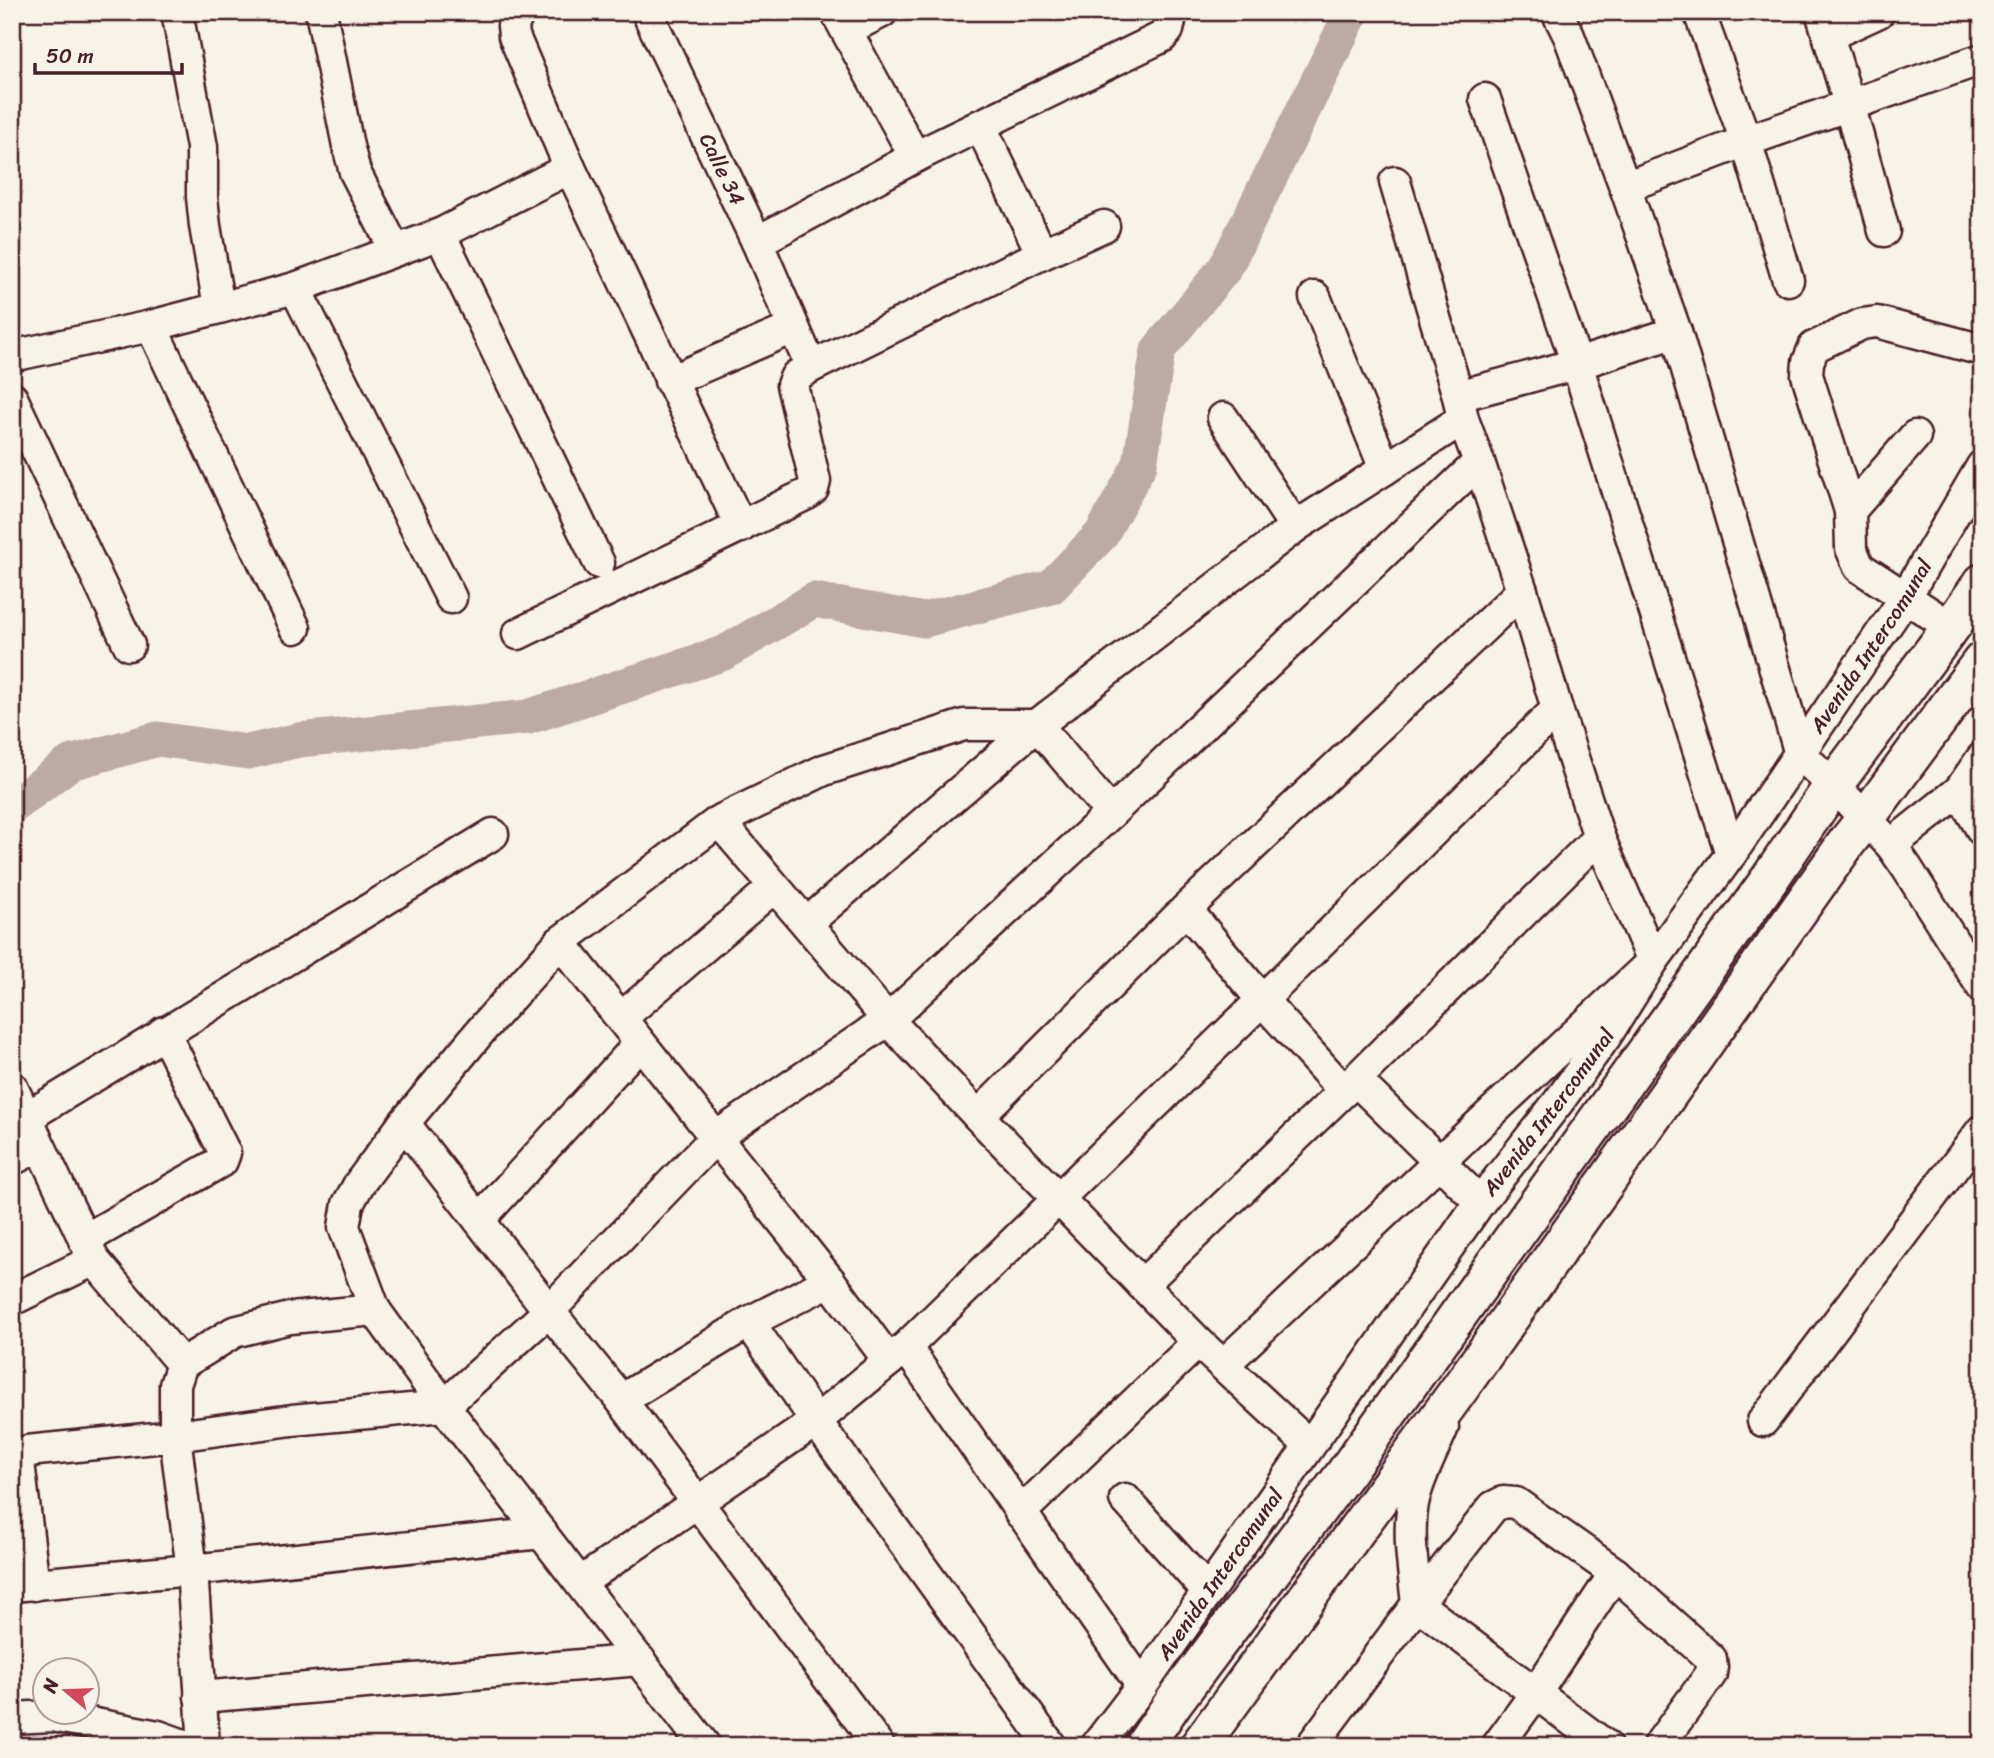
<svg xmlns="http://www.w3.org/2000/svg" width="1994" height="1758" font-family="Sriracha,sans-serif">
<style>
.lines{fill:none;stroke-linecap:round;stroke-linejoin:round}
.river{stroke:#bcaaa7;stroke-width:35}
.minor-casing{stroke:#4a1f2b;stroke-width:35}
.major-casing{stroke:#4a1f2b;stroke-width:42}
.minor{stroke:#f7f3e8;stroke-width:30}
.major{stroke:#f7f3e8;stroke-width:37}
.labels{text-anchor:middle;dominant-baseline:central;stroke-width:5;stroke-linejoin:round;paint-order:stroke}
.street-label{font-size:21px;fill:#4a1f2b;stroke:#f7f3e8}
</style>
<rect width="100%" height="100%" fill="#f7f3e8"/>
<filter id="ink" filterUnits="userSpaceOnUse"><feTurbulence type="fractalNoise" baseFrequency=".0143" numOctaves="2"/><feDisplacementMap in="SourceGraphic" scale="14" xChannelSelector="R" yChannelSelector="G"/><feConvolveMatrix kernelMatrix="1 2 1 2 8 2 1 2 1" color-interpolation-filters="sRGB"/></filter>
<g filter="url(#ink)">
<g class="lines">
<!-- river -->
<path class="river" d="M 12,807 L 70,763 L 158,739 L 248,752 L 299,740 L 528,717 L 724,653 L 814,600 L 924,620 L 1051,587 L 1101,535 L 1140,464 L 1158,350 L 1225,268 L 1352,12"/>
<defs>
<g id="minor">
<path d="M 177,12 L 202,147 L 202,197 L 205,226 L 219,307"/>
<path d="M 321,12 L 348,146 L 355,172 L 395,250"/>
<path d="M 519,12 L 513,26 L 514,36 L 570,168 L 741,527"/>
<path d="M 836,12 L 915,157"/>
<path d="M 1557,12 L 1569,36 L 1625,187 L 1676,332 L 1800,754 L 1834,786 L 1891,845 L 1959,791 L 1982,758"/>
<path d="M 1699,12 L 1746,141 L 1788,280"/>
<path d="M 1821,12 L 1849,104 L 1884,231"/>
<path d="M 846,30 L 882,12"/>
<path d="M 1829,35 L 1879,12"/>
<path d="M 1485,99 L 1577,364 L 1731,854"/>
<path d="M 980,125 L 1042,254"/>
<path d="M 1625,187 L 1746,141 L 1982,59"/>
<path d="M 440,234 L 599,563"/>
<path d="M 757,242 L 915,157 L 1162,37 L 1168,30 L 1170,21 L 1165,12"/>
<path d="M 295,288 L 451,598"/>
<path d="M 1315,297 L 1385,469"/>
<path d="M 151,326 L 295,628"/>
<path d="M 12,356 L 151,326 L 295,288 L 440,234 L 570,168"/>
<path d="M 811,367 L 1042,254 L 1104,226"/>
<path d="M 670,381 L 793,328"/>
<path d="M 1458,396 L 1577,364 L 1676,332"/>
<path d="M 12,398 L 129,645"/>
<path d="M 1223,418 L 1295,527"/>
<path d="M 1850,511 L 1915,436"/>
<path d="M 1951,627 L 1859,567 L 1851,548 L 1850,511 L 1807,375 L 1808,362 L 1814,347 L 1862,324 L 1877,322 L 1975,348"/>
<path d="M 518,634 L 807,494 L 813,489 L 815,481 L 792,385 L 796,376 L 811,367 L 757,242 L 647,12"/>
<path d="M 1959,791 L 1982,830"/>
<path d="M 719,821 L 888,1020 L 978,1116 L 1198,1342 L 1309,1445"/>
<path d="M 1891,845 L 1907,868 L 1982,987"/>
<path d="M 1186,909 L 1262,1000 L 1344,1091"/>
<path d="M 807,923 L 1037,725 L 1295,527 L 1463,419"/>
<path d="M 560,942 L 830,1281 L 889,1361"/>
<path d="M 621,1018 L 774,887"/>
<path d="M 1356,1080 L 1480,1202"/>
<path d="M 12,1087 L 94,1260 L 182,1364"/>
<path d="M 978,1116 L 1186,909 L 1522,591"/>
<path d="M 27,1117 L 493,834"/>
<path d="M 404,1123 L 549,1311 L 621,1400 L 879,1746"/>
<path d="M 12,1160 L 39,1146"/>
<path d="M 479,1220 L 640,1043"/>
<path d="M 84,1240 L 222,1161 L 225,1153 L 164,1032"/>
<path d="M 1142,1285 L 1344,1091 L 1599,837"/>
<path d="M 12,1300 L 94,1260"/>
<path d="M 749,1322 L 816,1421 L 1051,1746"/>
<path d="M 906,1347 L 1142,1686"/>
<path d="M 1224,1364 L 1653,961 L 1599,837 L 1557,709 L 1522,591 L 1479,462 L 1463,419 L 1458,396 L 1395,182"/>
<path d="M 621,1400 L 749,1322 L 830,1281"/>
<path d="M 1763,1421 L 1982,1130"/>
<path d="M 1443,1427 C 1433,1452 1415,1484 1412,1510 C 1408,1541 1414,1574 1417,1604 L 1493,1507 L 1503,1502 L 1516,1503 L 1615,1573 L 1711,1659 L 1712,1667 L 1711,1674 L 1658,1746"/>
<path d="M 1125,1499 L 1208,1592"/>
<path d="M 1020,1513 L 1198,1342"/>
<path d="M 581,1582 L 816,1421 L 906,1347 L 1262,1000 L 1557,709"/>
<path d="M 34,1585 L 19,1462 L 22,1455 L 27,1451 L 175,1436 L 292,1420 L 444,1406 L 549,1311 L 716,1137 L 888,1020 L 1111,813 L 1479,462"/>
<path d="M 12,1586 L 192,1570 L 542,1533"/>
<path d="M 200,1697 L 640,1660"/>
<path d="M 12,1718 L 53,1716 L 158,1736 L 186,1746"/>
<path d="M 204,1746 L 192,1570 L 175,1436 L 175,1385 L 182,1364 L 234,1332 L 290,1318 L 375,1310"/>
<path d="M 705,1746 L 444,1406 L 375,1310 L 344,1227 L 348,1204 L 359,1184 L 404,1123 L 484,1027 L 560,942 L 719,821 L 824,770 L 964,725 L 1037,725 L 1111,813"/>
<path id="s1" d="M 1096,1746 L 1142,1686 L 1480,1202 L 1559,1101 L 1606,1036 L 1653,961 L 1731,854 L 1905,598 L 1982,466"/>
<path d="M 1311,1746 L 1417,1604 L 1606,1746"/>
<path d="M 1497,1746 L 1535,1694 L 1615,1573"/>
</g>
<g id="major">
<path d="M 1144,1746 L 1173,1703 L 1346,1472 L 1769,880 L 1830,790 L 1951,627 L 1982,583"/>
<path d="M 1199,1746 L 1460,1388 L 1847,842 L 1866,818 L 1982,661"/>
</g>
</defs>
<!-- minor casing -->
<use href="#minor" class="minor-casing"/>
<!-- major casing -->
<use href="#major" class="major-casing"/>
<!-- minor -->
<use href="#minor" class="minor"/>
<!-- major -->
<use href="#major" class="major"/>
</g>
</g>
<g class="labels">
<!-- street labels -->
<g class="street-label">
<text transform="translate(722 169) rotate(64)">Calle 34</text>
<text stroke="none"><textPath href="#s1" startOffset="1346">Avenida Intercomunal</textPath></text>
<text stroke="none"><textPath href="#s1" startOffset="779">Avenida Intercomunal</textPath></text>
<text stroke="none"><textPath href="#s1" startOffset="212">Avenida Intercomunal</textPath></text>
</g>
</g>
<!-- margin -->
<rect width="1994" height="1758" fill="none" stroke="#f7f3e8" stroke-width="42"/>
<rect x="21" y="21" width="1952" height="1716" fill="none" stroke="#4a1f2b" stroke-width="2.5" filter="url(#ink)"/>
<!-- north arrow -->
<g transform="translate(66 1691) rotate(289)"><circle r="33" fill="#f7f3e8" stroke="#b29e9c" stroke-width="2"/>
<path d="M0-5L12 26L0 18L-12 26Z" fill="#d1495b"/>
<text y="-10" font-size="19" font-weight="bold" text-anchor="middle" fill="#4a1f2b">N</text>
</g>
<!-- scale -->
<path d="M35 63v10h147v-10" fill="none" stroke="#4a1f2b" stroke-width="3.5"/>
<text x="46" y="63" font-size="21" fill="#4a1f2b" stroke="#f7f3e8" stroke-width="5" paint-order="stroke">50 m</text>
</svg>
